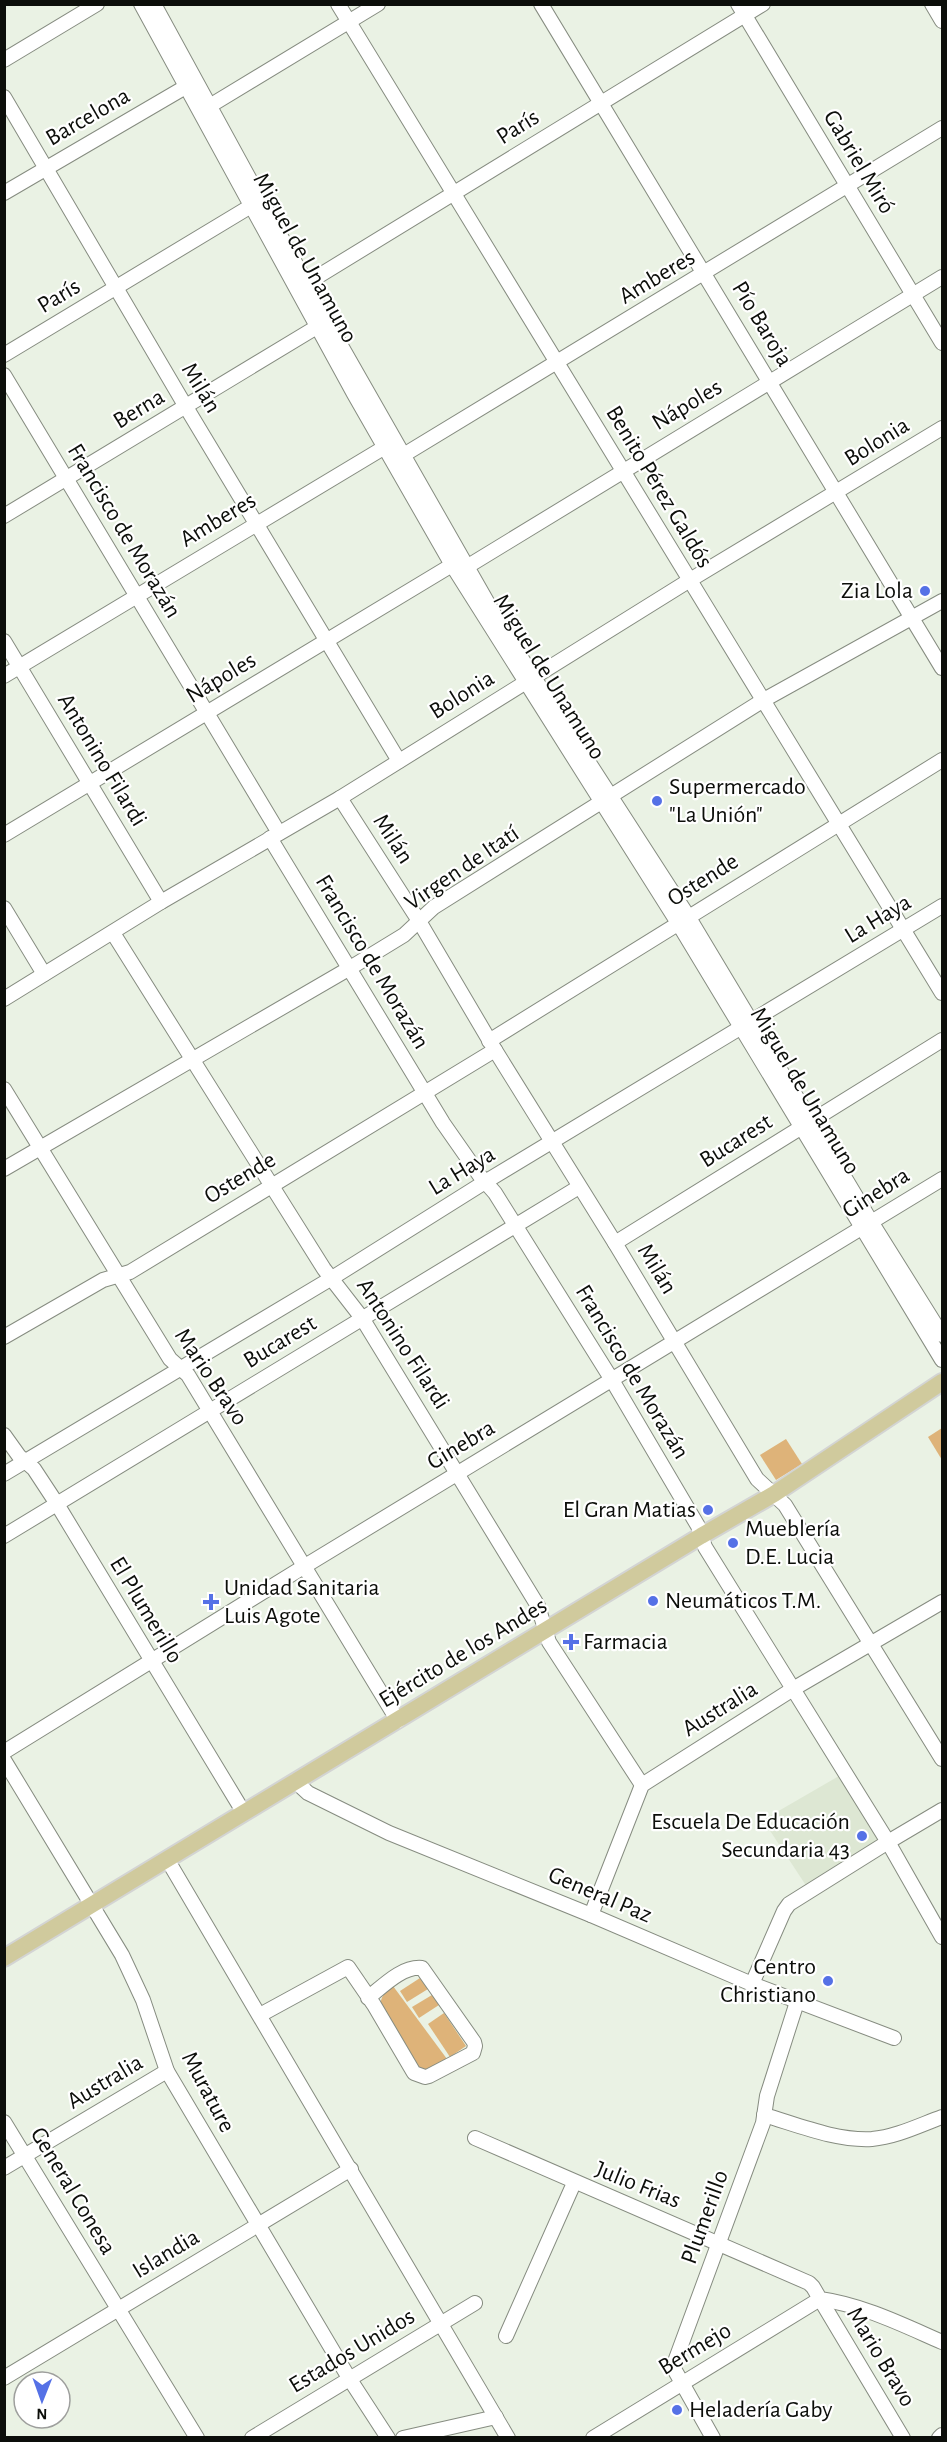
<svg xmlns="http://www.w3.org/2000/svg" width="947" height="2442" font-family="'Alegreya Sans',sans-serif">
<style>
.built{fill:#dde7d3}
.green{fill:#deb379}
.lines{fill:none;stroke-linecap:round;stroke-linejoin:round}
.minor-casing{stroke:#868c80;stroke-width:16}
.major-casing{stroke:#d3d4d3;stroke-width:20}
.minor{stroke:#fff;stroke-width:14}
.major{stroke:#d0ca9d;stroke-width:16}
.poi-dot{fill:#5571e6;stroke:#fff;stroke-width:2}
.labels{text-anchor:middle;dominant-baseline:central;stroke-width:4.5;stroke-linejoin:round;paint-order:stroke}
.street-label{font-size:24px;fill:#0c0e0a;stroke:#fff}
.poi-label{font-size:24px;fill:#0c0e0a;stroke:#fff;text-anchor:start}
</style>
<rect width="100%" height="100%" fill="#eaf2e4"/>
<!-- built -->
<path class="built" d="M 839,1776 L 880,1840 L 807,1887 L 763,1820 Z"/>
<!-- green -->
<g class="green">
<path d="M 942,1428 L 942,1460 L 928,1437 Z"/>
<path d="M 786,1439 L 802,1464 L 776,1480 L 760,1455 Z"/>
<path d="M 420,1978 L 428,1989 L 407,2002 L 400,1991 Z"/>
<path d="M 393,1986 L 447,2059 L 447,2064 L 433,2072 L 421,2070 L 381,2011 C 379,1998 383,1994 393,1986 Z"/>
<path d="M 432,1995 L 439,2005 L 419,2018 L 412,2007 Z"/>
<path d="M 444,2013 L 466,2046 L 450,2057 L 428,2024 Z"/>
</g>
<g class="lines">
<defs>
<g id="minor">
<path d="M 141,4 L 354,394 L 452,565 L 678,923 L 942,1360"/>
<path d="M 154,4 L 327,321 L 502,628 L 688,916 L 872,1223 L 942,1335"/>
<path d="M 338,4 L 942,993"/>
<path d="M 541,4 L 942,668"/>
<path d="M 738,4 L 942,343"/>
<path d="M 932,4 L 942,21"/>
<path d="M 4,60 L 97,4"/>
<path d="M 4,97 L 186,407 L 399,761"/>
<path d="M 203,110 L 378,4"/>
<path d="M 4,193 L 194,82"/>
<path d="M 299,288 L 763,4"/>
<path d="M 4,355 L 256,203"/>
<path d="M 4,375 L 279,833"/>
<path d="M 397,459 L 942,128"/>
<path d="M 4,516 L 325,322"/>
<path d="M 460,571 L 942,277"/>
<path d="M 4,641 L 161,902"/>
<path d="M 4,676 L 390,444"/>
<path d="M 340,798 L 419,921 L 495,1050 L 615,1243 L 757,1479 L 785,1505 L 942,1759"/>
<path d="M 4,835 L 452,565 L 458,558"/>
<path d="M 270,838 L 443,1123 L 480,1176 L 495,1193 L 612,1380 L 698,1526 L 705,1547 L 888,1842 L 942,1937"/>
<path d="M 4,908 L 44,974"/>
<path d="M 113,933 L 324,1269 L 362,1318 L 538,1606 L 549,1642 L 642,1785"/>
<path d="M 4,999 L 161,902 L 340,798 L 690,580 L 942,428"/>
<path d="M 489,1041 L 942,760"/>
<path d="M 4,1089 L 170,1359 L 188,1375 L 398,1721"/>
<path d="M 4,1169 L 350,968 L 404,935 L 434,907 L 762,701 L 942,601"/>
<path d="M 615,1243 L 942,1040"/>
<path d="M 4,1337 L 103,1280 L 130,1272 L 495,1050"/>
<path d="M 4,1435 L 19,1456 L 34,1469 L 57,1504 L 244,1813"/>
<path d="M 4,1474 L 332,1278 L 485,1182 L 942,906"/>
<path d="M 4,1536 L 579,1187"/>
<path d="M 4,1752 L 305,1566 L 942,1179"/>
<path d="M 4,1760 L 122,1955 L 143,2000 L 167,2071 L 349,2378 L 388,2438"/>
<path d="M 295,1781 L 308,1793 L 389,1833 L 591,1915 L 752,1984 L 894,2038"/>
<path d="M 167,1859 L 508,2438"/>
<path d="M 591,1915 L 642,1785 L 793,1689 L 942,1602"/>
<path d="M 752,1984 L 784,1911 L 789,1904 L 888,1842 L 942,1810"/>
<path d="M 260,2015 L 348,1967 L 374,2005 L 414,2073 L 425,2077 L 429,2076 L 473,2053 L 475,2046 L 474,2042 L 422,1968 C 402,1966 383,1986 368,1998"/>
<path d="M 764,2115 C 798,2125 836,2141 872,2139 C 896,2137 920,2125 942,2117"/>
<path d="M 4,2122 L 197,2438"/>
<path d="M 475,2138 L 809,2283 L 813,2287 L 820,2299 C 863,2305 903,2325 942,2342"/>
<path d="M 4,2168 L 167,2071"/>
<path d="M 506,2336 L 574,2183"/>
<path d="M 4,2378 L 351,2169"/>
<path d="M 252,2438 L 475,2303"/>
<path d="M 403,2438 L 496,2417"/>
<path d="M 593,2438 L 820,2299 L 903,2438"/>
<path d="M 713,2438 L 673,2367 L 763,2123 L 767,2096 L 797,2002"/>
<path d="M 939,2438 L 942,2435"/>
</g>
<path id="major" d="M 4,1958 L 701,1536 L 774,1494 L 942,1382"/>
</defs>
<!-- minor casing -->
<use href="#minor" class="minor-casing"/>
<!-- major casing -->
<use href="#major" class="major-casing"/>
<!-- minor -->
<use href="#minor" class="minor"/>
<!-- major -->
<use href="#major" class="major"/>
</g>
<!-- markers -->
<g class="poi-dot">
<circle cx="925" cy="591" r="6"/>
<circle cx="657" cy="801" r="6"/>
<circle cx="708" cy="1510" r="6"/>
<circle cx="733" cy="1543" r="6"/>
<circle cx="653" cy="1601" r="6"/>
<path d="M208 1593h6v6h6v6h-6v6h-6v-6h-6v-6h6z"/>
<path d="M568 1633h6v6h6v6h-6v6h-6v-6h-6v-6h6z"/>
<circle cx="862" cy="1836" r="6"/>
<circle cx="828" cy="1981" r="6"/>
<circle cx="677" cy="2410" r="6"/>
</g>
<g class="labels">
<!-- street labels -->
<g class="street-label">
<text transform="translate(88 117) rotate(-30)">Barcelona</text>
<text transform="translate(518 127) rotate(-32)">París</text>
<text transform="translate(859 162) rotate(59)">Gabriel Miró</text>
<text transform="translate(305 258) rotate(61)">Miguel de Unamuno</text>
<text transform="translate(657 277) rotate(-31)">Amberes</text>
<text transform="translate(59 296) rotate(-31)">París</text>
<text transform="translate(762 324) rotate(59)">Pío Baroja</text>
<text transform="translate(201 388) rotate(59)">Milán</text>
<text transform="translate(687 405) rotate(-31)">Nápoles</text>
<text transform="translate(139 409) rotate(-31)">Berna</text>
<text transform="translate(877 442) rotate(-32)">Bolonia</text>
<text transform="translate(659 487) rotate(59)">Benito Pérez Galdós</text>
<text transform="translate(218 520) rotate(-31)">Amberes</text>
<text transform="translate(124 531) rotate(59)">Francisco de Morazán</text>
<text transform="translate(549 677) rotate(58)">Miguel de Unamuno</text>
<text transform="translate(221 678) rotate(-31)">Nápoles</text>
<text transform="translate(462 695) rotate(-32)">Bolonia</text>
<text transform="translate(102 760) rotate(59)">Antonino Filardi</text>
<text transform="translate(393 839) rotate(57)">Milán</text>
<text transform="translate(462 868) rotate(-34)">Virgen de Itatí</text>
<text transform="translate(703 880) rotate(-32)">Ostende</text>
<text transform="translate(878 919) rotate(-31)">La Haya</text>
<text transform="translate(372 962) rotate(59)">Francisco de Morazán</text>
<text transform="translate(805 1091) rotate(59)">Miguel de Unamuno</text>
<text transform="translate(736 1141) rotate(-32)">Bucarest</text>
<text transform="translate(462 1171) rotate(-31)">La Haya</text>
<text transform="translate(240 1178) rotate(-31)">Ostende</text>
<text transform="translate(876 1193) rotate(-32)">Ginebra</text>
<text transform="translate(657 1269) rotate(59)">Milán</text>
<text transform="translate(280 1342) rotate(-31)">Bucarest</text>
<text transform="translate(403 1344) rotate(57)">Antonino Filardi</text>
<text transform="translate(632 1372) rotate(59)">Francisco de Morazán</text>
<text transform="translate(211 1377) rotate(56)">Mario Bravo</text>
<text transform="translate(461 1445) rotate(-31)">Ginebra</text>
<text transform="translate(146 1610) rotate(59)">El Plumerillo</text>
<text transform="translate(463 1653) rotate(-31)">Ejército de los Andes</text>
<text transform="translate(720 1709) rotate(-32)">Australia</text>
<text transform="translate(600 1895) rotate(23)">General Paz</text>
<text transform="translate(105 2082) rotate(-31)">Australia</text>
<text transform="translate(208 2092) rotate(62)">Murature</text>
<text transform="translate(638 2185) rotate(22)">Julio Frias</text>
<text transform="translate(73 2191) rotate(59)">General Conesa</text>
<text transform="translate(705 2217) rotate(-70)">Plumerillo</text>
<text transform="translate(166 2254) rotate(-31)">Islandia</text>
<text transform="translate(695 2349) rotate(-31)">Bermejo</text>
<text transform="translate(352 2351) rotate(-31)">Estados Unidos</text>
<text transform="translate(881 2357) rotate(59)">Mario Bravo</text>
</g>
<!-- poi labels -->
<g class="poi-label">
<text x="913" y="591" text-anchor="end">Zia Lola</text>
<text x="669" y="787">Supermercado<tspan x="669" dy="28">"La Unión"</tspan></text>
<text x="696" y="1510" text-anchor="end">El Gran Matias</text>
<text x="745" y="1529">Mueblería<tspan x="745" dy="28">D.E. Lucia</tspan></text>
<text x="224" y="1588">Unidad Sanitaria<tspan x="224" dy="28">Luis Agote</tspan></text>
<text x="665" y="1601">Neumáticos T.M.</text>
<text x="583" y="1642">Farmacia</text>
<text x="850" y="1822" text-anchor="end">Escuela De Educación<tspan x="850" dy="28">Secundaria 43</tspan></text>
<text x="816" y="1967" text-anchor="end">Centro<tspan x="816" dy="28">Christiano</tspan></text>
<text x="689" y="2410">Heladería Gaby</text>
</g>
</g>
<!-- border -->
<rect width="947" height="2442" fill="none" stroke="#0c0e0a" stroke-width="12"/>
<!-- north arrow -->
<g transform="translate(42 2400) rotate(181)"><circle r="28" fill="#ffffff" stroke="#9e9f9d" stroke-width="1.5"/>
<path d="M0-4.5L10 22L0 15L-10 22Z" fill="#5571e6"/>
<text y="-9" font-size="16" font-weight="bold" text-anchor="middle" fill="#0c0e0a">N</text>
</g>
</svg>
